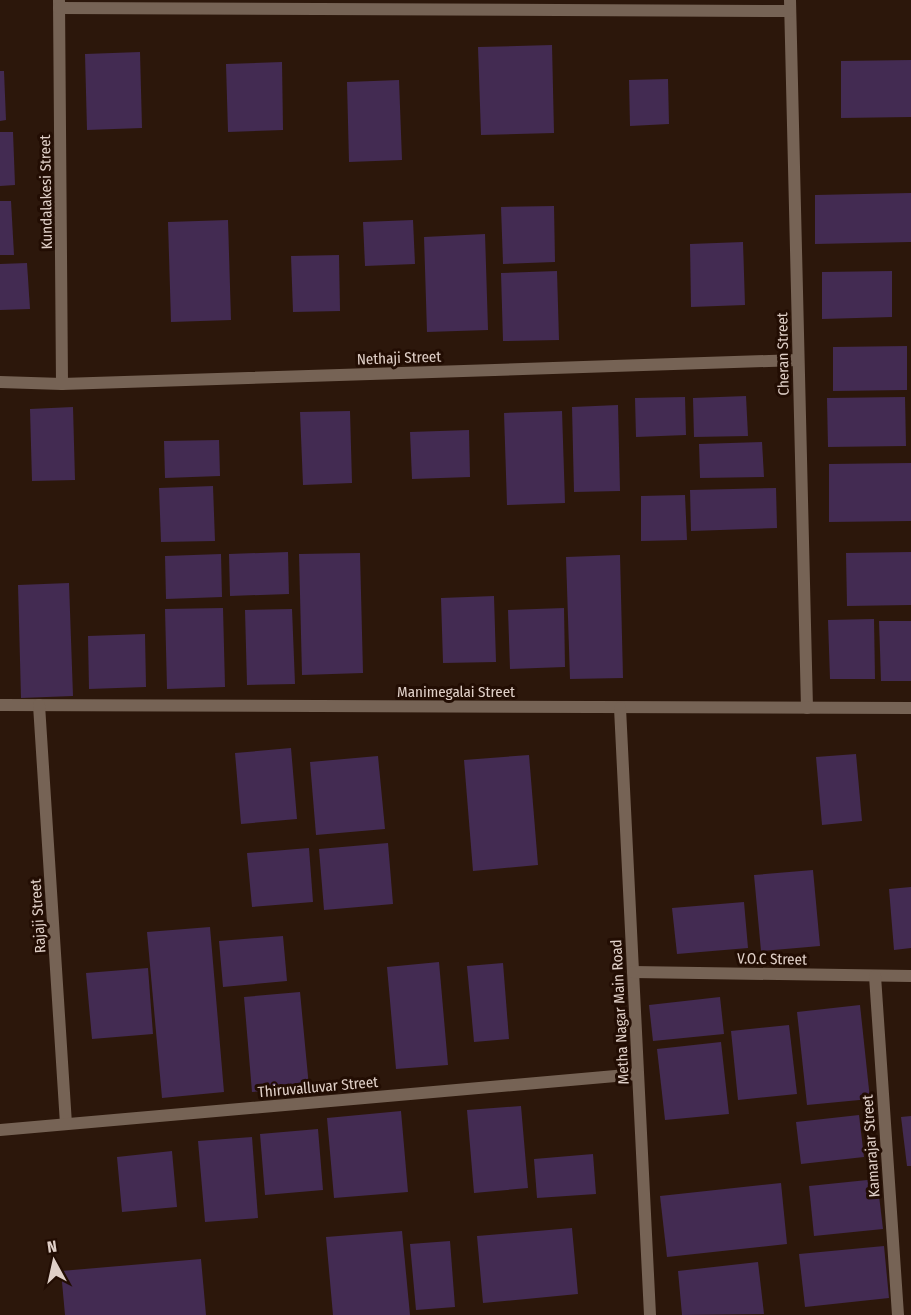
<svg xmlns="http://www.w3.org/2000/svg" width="911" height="1315" font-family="'Fira Sans Condensed',sans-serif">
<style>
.building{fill:#432b52}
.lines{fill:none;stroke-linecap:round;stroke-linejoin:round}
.street{stroke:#766355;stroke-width:12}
.labels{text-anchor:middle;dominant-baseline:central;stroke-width:6;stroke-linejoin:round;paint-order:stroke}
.street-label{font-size:15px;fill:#e0d0c8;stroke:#220d03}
</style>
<rect width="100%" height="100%" fill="#2c170b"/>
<!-- building -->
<g class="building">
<path d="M 552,45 L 554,133 L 481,135 L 478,47 Z"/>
<path d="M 140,52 L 142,128 L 87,130 L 85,54 Z"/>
<path d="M 911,60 L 911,117 L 841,118 L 841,61 Z"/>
<path d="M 282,62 L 283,130 L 228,132 L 226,64 Z"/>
<path d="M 0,71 L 4,71 L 6,120 L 0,121 Z"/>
<path d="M 668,79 L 669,124 L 630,126 L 629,80 Z"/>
<path d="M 399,80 L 402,160 L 349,162 L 347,82 Z"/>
<path d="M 0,132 L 13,132 L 15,185 L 0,186 Z"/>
<path d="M 911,193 L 911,242 L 815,244 L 815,195 Z"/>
<path d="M 0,201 L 11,201 L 14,255 L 0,255 Z"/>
<path d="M 554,206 L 555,262 L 503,264 L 501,207 Z"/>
<path d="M 228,220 L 231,320 L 171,322 L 168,222 Z"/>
<path d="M 413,220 L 415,264 L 365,266 L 363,222 Z"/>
<path d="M 485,234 L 488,330 L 427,332 L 424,237 Z"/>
<path d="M 743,242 L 745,305 L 691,307 L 690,244 Z"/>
<path d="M 339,255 L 340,311 L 293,312 L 291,256 Z"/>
<path d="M 27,263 L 30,309 L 0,310 L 0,264 Z"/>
<path d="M 557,271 L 559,340 L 503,341 L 501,273 Z"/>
<path d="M 892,271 L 892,317 L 822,319 L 822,272 Z"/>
<path d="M 907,346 L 907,390 L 833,391 L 833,347 Z"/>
<path d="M 746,396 L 748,436 L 694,437 L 693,398 Z"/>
<path d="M 685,397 L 686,435 L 636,437 L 635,398 Z"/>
<path d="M 905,397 L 906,446 L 828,447 L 827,398 Z"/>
<path d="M 618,405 L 620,491 L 574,492 L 572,407 Z"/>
<path d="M 73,407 L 75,480 L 32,481 L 30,409 Z"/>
<path d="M 350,411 L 352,483 L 303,485 L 300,412 Z"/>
<path d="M 562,411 L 565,503 L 507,505 L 504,413 Z"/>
<path d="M 469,430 L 470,477 L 412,479 L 410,432 Z"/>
<path d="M 219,440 L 220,476 L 165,478 L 164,441 Z"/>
<path d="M 762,442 L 764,477 L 700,478 L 699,444 Z"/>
<path d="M 911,463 L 911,521 L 829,522 L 829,464 Z"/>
<path d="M 213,486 L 215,541 L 161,542 L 159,488 Z"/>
<path d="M 776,488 L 777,528 L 691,531 L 690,490 Z"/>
<path d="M 685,495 L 687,540 L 641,541 L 641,496 Z"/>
<path d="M 288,552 L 289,594 L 230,596 L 229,554 Z"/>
<path d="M 911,552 L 911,605 L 847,606 L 846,553 Z"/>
<path d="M 360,553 L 363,673 L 302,675 L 299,554 Z"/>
<path d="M 221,554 L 222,597 L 166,599 L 165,556 Z"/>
<path d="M 620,555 L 623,678 L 570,679 L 566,557 Z"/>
<path d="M 69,583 L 73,696 L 21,698 L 18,585 Z"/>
<path d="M 494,596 L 496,662 L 443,663 L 441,598 Z"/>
<path d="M 223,608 L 225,687 L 167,689 L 165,609 Z"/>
<path d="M 564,608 L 565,667 L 510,669 L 508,610 Z"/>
<path d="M 292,609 L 295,684 L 247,685 L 245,610 Z"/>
<path d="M 874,619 L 875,679 L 830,679 L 828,620 Z"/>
<path d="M 879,621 L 911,621 L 911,681 L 881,681 Z"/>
<path d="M 145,634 L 146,687 L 89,689 L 88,636 Z"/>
<path d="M 291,748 L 297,819 L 241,824 L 235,753 Z"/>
<path d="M 856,754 L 862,821 L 822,825 L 816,757 Z"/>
<path d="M 529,755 L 538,865 L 473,871 L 464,760 Z"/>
<path d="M 378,756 L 385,829 L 316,835 L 310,762 Z"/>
<path d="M 388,843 L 393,904 L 324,910 L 319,849 Z"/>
<path d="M 309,848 L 313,902 L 252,907 L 247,853 Z"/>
<path d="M 813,870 L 820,946 L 761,951 L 754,875 Z"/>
<path d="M 911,887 L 911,948 L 894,950 L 889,889 Z"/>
<path d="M 744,902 L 748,948 L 677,954 L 672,908 Z"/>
<path d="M 210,927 L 224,1092 L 162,1098 L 147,932 Z"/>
<path d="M 283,936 L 287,981 L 223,987 L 219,941 Z"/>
<path d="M 439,962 L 448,1065 L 396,1069 L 387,967 Z"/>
<path d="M 503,963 L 509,1039 L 474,1042 L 467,966 Z"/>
<path d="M 148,968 L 153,1034 L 92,1039 L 86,973 Z"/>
<path d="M 300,992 L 309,1087 L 252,1092 L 244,997 Z"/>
<path d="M 720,997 L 724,1034 L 653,1041 L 649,1005 Z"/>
<path d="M 860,1005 L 870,1099 L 807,1105 L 797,1012 Z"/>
<path d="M 789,1025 L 797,1094 L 738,1100 L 731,1031 Z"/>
<path d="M 721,1042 L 729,1114 L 665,1120 L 657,1049 Z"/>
<path d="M 521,1106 L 528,1188 L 474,1193 L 467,1110 Z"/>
<path d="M 401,1111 L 408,1192 L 334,1198 L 327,1118 Z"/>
<path d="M 859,1115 L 864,1157 L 801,1164 L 796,1122 Z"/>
<path d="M 911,1116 L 911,1166 L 907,1166 L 901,1117 Z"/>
<path d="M 318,1129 L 323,1190 L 265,1195 L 260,1134 Z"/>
<path d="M 252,1137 L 258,1218 L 205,1222 L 198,1141 Z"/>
<path d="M 172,1151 L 177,1207 L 122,1212 L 117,1157 Z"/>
<path d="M 593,1154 L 596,1194 L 537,1198 L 534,1159 Z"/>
<path d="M 877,1179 L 883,1229 L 814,1236 L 809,1186 Z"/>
<path d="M 781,1183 L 787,1244 L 667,1257 L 660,1196 Z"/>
<path d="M 572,1228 L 578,1294 L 483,1303 L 477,1236 Z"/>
<path d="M 402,1231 L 410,1315 L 333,1315 L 326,1237 Z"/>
<path d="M 450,1241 L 455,1307 L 416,1310 L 410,1244 Z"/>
<path d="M 884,1246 L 889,1298 L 805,1307 L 799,1254 Z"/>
<path d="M 201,1259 L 206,1315 L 65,1315 L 61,1271 Z"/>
<path d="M 758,1262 L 764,1314 L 682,1315 L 678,1271 Z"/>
</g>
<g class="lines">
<!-- street -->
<g class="street">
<path d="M 790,0 L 807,708"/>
<path d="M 59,1 L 62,384"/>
<path d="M 59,8 L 790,11"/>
<path d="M 0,382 L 62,384 L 798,360"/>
<path d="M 0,705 L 911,708"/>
<path d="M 39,705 L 66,1124"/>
<path d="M 620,708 L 650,1315"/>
<path d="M 633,972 L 911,976"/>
<path d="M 875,976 L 898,1315"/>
<path d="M 0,1130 L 638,1074"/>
</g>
</g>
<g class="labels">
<!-- street labels -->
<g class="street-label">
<text transform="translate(46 192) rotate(-91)">Kundalakesi Street</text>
<text transform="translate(783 354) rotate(-91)">Cheran Street</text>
<text transform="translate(399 358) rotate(-2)">Nethaji Street</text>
<text x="456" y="692">Manimegalai Street</text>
<text transform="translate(38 916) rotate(-94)">Rajaji Street</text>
<text transform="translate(772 959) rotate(1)">V.O.C Street</text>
<text transform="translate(620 1012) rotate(-93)">Metha Nagar Main Road</text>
<text transform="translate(318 1087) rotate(-5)">Thiruvalluvar Street</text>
<text transform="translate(871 1146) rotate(-94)">Kamarajar Street</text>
</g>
</g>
<!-- north arrow -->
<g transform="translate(54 1261) rotate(352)" stroke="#220d03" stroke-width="4.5" paint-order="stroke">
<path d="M0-4.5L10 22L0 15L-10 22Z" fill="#e0d0c8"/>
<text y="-9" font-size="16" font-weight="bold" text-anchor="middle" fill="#e0d0c8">N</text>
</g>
</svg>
